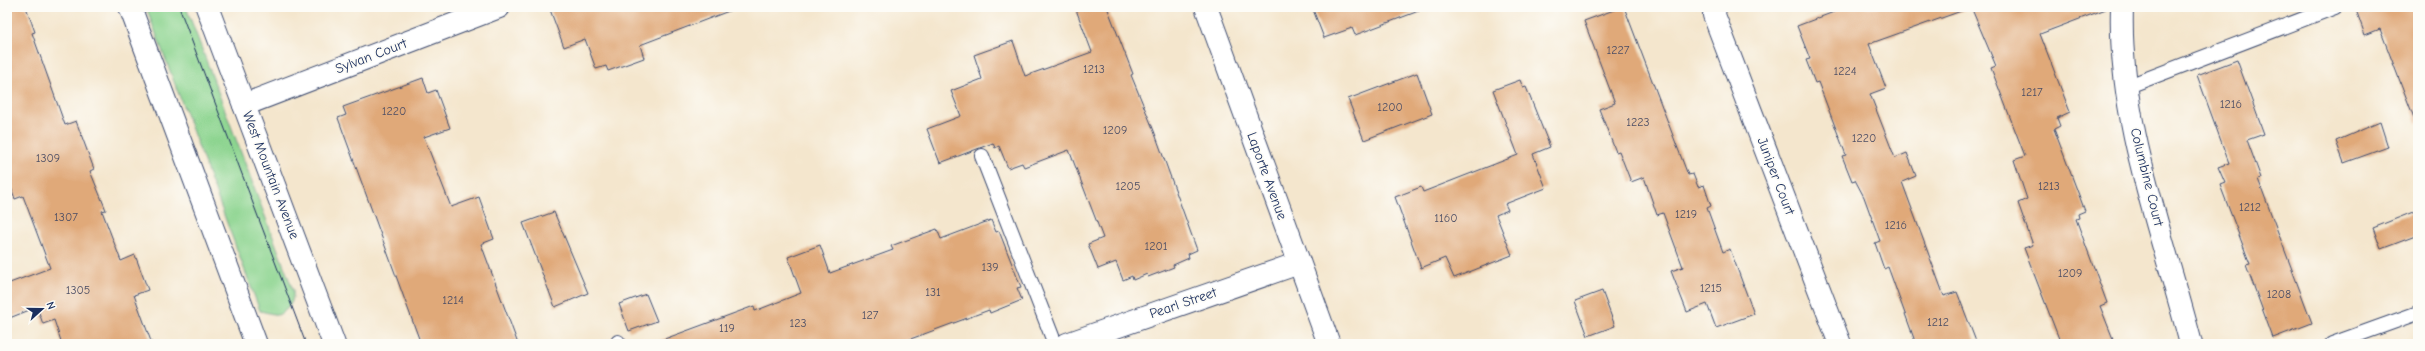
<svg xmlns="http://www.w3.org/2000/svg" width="2425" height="351" font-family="'Comic Neue',sans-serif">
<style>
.grass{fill:#8cd48f;stroke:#548276}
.building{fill:#e0a979}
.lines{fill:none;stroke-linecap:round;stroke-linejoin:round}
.service-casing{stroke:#3c4a6f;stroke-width:16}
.minor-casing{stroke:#3c4a6f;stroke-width:24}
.tertiary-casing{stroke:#3c4a6f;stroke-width:24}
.service{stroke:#fff;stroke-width:14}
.minor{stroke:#fff;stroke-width:22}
.tertiary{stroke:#fff;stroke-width:22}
.tram{stroke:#1b2f5e;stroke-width:1}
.labels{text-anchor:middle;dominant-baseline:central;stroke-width:3.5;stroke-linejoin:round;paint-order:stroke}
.number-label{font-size:12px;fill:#4c4e65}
.street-label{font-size:14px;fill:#1b2f5e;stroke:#fdfcf7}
</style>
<rect width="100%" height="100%" fill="#fdfcf7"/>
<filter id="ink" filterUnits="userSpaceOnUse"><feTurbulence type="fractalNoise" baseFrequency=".025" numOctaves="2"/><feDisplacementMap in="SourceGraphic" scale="8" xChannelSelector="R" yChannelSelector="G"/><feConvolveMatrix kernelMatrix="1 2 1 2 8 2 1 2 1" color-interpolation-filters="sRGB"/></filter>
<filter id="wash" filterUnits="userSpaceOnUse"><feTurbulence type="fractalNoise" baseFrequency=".012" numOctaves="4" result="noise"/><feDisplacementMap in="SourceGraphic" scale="16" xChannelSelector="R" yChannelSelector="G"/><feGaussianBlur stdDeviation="0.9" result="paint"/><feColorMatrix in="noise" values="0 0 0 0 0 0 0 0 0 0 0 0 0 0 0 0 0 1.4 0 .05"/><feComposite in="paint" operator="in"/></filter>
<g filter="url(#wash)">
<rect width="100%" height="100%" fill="#f4e6cd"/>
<!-- grass -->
<path class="grass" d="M 146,7 L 186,7 L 293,290 C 294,303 289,309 278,315 L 260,311 Z"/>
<g id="blocks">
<!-- building -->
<g class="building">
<path d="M 7,7 L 26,7 L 35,32 L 32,33 L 65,125 L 76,121 L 94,169 L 90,171 L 106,210 L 102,211 L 121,261 L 135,255 L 148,290 L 134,295 L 152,344 L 62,344 L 54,320 L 43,324 L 37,307 L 7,319 L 7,284 L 50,268 L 23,196 L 15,199 L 7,175 Z"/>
<path d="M 549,7 L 734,7 L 734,9 L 640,45 L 644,58 L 608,71 L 606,66 L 596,69 L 585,39 L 564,47 Z"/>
<path d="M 1075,7 L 1107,7 L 1133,74 L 1131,75 L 1154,131 L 1197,250 L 1188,254 L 1189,258 L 1173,265 L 1174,267 L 1148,277 L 1147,274 L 1133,280 L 1132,276 L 1123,280 L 1116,262 L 1098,269 L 1088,244 L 1103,238 L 1069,150 L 1024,167 L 1022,163 L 1008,168 L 999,146 L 995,148 L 993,143 L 940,163 L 927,129 L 961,116 L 951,91 L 982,79 L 974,55 L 1013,41 L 1025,76 L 1092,52 Z"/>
<path d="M 1312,7 L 1423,7 L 1424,9 L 1355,35 L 1352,28 L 1324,38 Z"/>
<path d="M 1622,7 L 1624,7 L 1688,175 L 1693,174 L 1698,187 L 1704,185 L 1711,206 L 1707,208 L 1723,252 L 1730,249 L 1754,314 L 1716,328 L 1707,304 L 1687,312 L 1671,271 L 1683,267 L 1663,213 L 1657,215 L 1644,177 L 1631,182 L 1619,151 L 1616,152 L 1599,109 L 1615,103 L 1584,21 Z"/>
<path d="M 1847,7 L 1964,7 L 1964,10 L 1869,44 L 1886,88 L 1870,94 L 1895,158 L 1907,153 L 1916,176 L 1902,182 L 1944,296 L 1957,292 L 1977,344 L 1916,344 L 1888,267 L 1884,269 L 1875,243 L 1880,241 L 1864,197 L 1855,180 L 1852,181 L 1842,156 L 1846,155 L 1818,82 L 1815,83 L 1806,60 L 1810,59 L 1797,26 Z"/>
<path d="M 1971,7 L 2106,7 L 2106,9 L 2040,34 L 2070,112 L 2057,118 L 2060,126 L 2054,129 L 2085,211 L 2078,214 L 2079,218 L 2076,219 L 2107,303 L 2100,306 L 2115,344 L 2061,344 L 2024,248 L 2033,245 L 2018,203 L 2027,199 L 2014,160 L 2025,156 L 1991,68 L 1996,66 Z"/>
<path d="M 2355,7 L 2418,7 L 2418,122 L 2416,123 L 2380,29 L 2365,35 Z"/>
<path d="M 2237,60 L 2264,134 L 2247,140 L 2261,178 L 2258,179 L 2312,323 L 2273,338 L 2246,265 L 2250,264 L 2220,185 L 2225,183 L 2218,167 L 2229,163 L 2197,75 Z"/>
<path d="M 1417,73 L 1432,114 L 1364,140 L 1348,99 Z"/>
<path d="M 423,78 L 428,93 L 436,90 L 450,128 L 424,137 L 451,207 L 479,197 L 494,239 L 481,244 L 518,344 L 421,344 L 338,118 L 346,115 L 343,107 Z"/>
<path d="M 1520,80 L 1523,88 L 1526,87 L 1550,147 L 1533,154 L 1546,188 L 1505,204 L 1508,210 L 1496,215 L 1512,255 L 1454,278 L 1445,258 L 1421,268 L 1395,197 L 1421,187 L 1423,192 L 1518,155 L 1493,90 Z"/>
<path d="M 2380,122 L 2388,147 L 2344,163 L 2336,141 Z"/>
<path d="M 2418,210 L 2418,235 L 2381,249 L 2373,228 Z"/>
<path d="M 554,212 L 588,293 L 555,307 L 523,223 Z"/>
<path d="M 991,220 L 996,232 L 999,231 L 1021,287 L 1017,288 L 1022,300 L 990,313 L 989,310 L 897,344 L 659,344 L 659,341 L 754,306 L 755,311 L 801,293 L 788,257 L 820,245 L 830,273 L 893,250 L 891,246 L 937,229 L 941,239 Z"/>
<path d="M 1602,291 L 1615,326 L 1588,336 L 1575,301 Z"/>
<path d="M 646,294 L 657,321 L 629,331 L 619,304 Z"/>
</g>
</g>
</g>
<g filter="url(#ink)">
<use href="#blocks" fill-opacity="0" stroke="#3c4a6f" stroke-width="1"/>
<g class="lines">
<defs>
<g id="service">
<path d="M 2126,87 L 2335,7"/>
<path d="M 982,156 L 1055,344"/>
<path d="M 618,342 L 619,344"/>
<path d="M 2332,344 L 2418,313"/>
</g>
<g id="minor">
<path d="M 1715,7 L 1714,15 L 1840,344"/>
<path d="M 2122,7 C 2118,122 2163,234 2191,344"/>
<path d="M 244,105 L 499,7"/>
<path d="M 1067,344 L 1299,263"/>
</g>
<g id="tertiary">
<path d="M 130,7 L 256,344"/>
<path d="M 207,7 L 334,344"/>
<path d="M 1206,7 L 1329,344"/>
</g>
</defs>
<!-- service casing -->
<use href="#service" class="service-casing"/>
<!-- minor casing -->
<use href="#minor" class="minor-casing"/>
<!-- tertiary casing -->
<use href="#tertiary" class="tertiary-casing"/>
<!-- service -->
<use href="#service" class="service"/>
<!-- minor -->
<use href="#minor" class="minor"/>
<!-- tertiary -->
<use href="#tertiary" class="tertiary"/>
<!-- tram -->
<path class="tram" d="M 179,7 L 306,344"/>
</g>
</g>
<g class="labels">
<!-- number labels -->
<g class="number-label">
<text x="1618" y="50">1227</text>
<text x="1094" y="69">1213</text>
<text x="1845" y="71">1224</text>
<text x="2032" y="92">1217</text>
<text x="2231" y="104">1216</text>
<text x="1390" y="107">1200</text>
<text x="394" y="111">1220</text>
<text x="1638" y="122">1223</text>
<text x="1115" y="130">1209</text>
<text x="1864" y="138">1220</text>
<text x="48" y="158">1309</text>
<text x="1128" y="186">1205</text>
<text x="2049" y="186">1213</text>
<text x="2250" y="207">1212</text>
<text x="1686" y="214">1219</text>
<text x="66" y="217">1307</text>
<text x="1446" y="218">1160</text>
<text x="1896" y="225">1216</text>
<text x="1156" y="246">1201</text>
<text x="990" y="267">139</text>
<text x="2070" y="273">1209</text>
<text x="1711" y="288">1215</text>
<text x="78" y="290">1305</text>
<text x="933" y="292">131</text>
<text x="2279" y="294">1208</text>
<text x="453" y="300">1214</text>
<text x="870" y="315">127</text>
<text x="1938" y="322">1212</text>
<text x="798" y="323">123</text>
<text x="727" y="328">119</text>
</g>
<!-- street labels -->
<g class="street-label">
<text transform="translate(371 56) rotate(-21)">Sylvan Court</text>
<text transform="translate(271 175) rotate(69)">West Mountain Avenue</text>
<text transform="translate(1267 176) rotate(70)">Laporte Avenue</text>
<text transform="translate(1776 176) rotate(69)">Juniper Court</text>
<text transform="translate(2147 177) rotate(76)">Columbine Court</text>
<text transform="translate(1183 303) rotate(-19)">Pearl Street</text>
</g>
</g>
<!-- margin -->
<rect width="2425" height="351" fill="none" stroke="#fdfcf7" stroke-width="24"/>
<!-- north arrow -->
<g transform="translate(42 309) rotate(69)" stroke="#fdfcf7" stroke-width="3" paint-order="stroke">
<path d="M0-3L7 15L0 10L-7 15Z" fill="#1b2f5e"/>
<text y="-6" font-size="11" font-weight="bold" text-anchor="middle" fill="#1b2f5e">N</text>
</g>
</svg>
